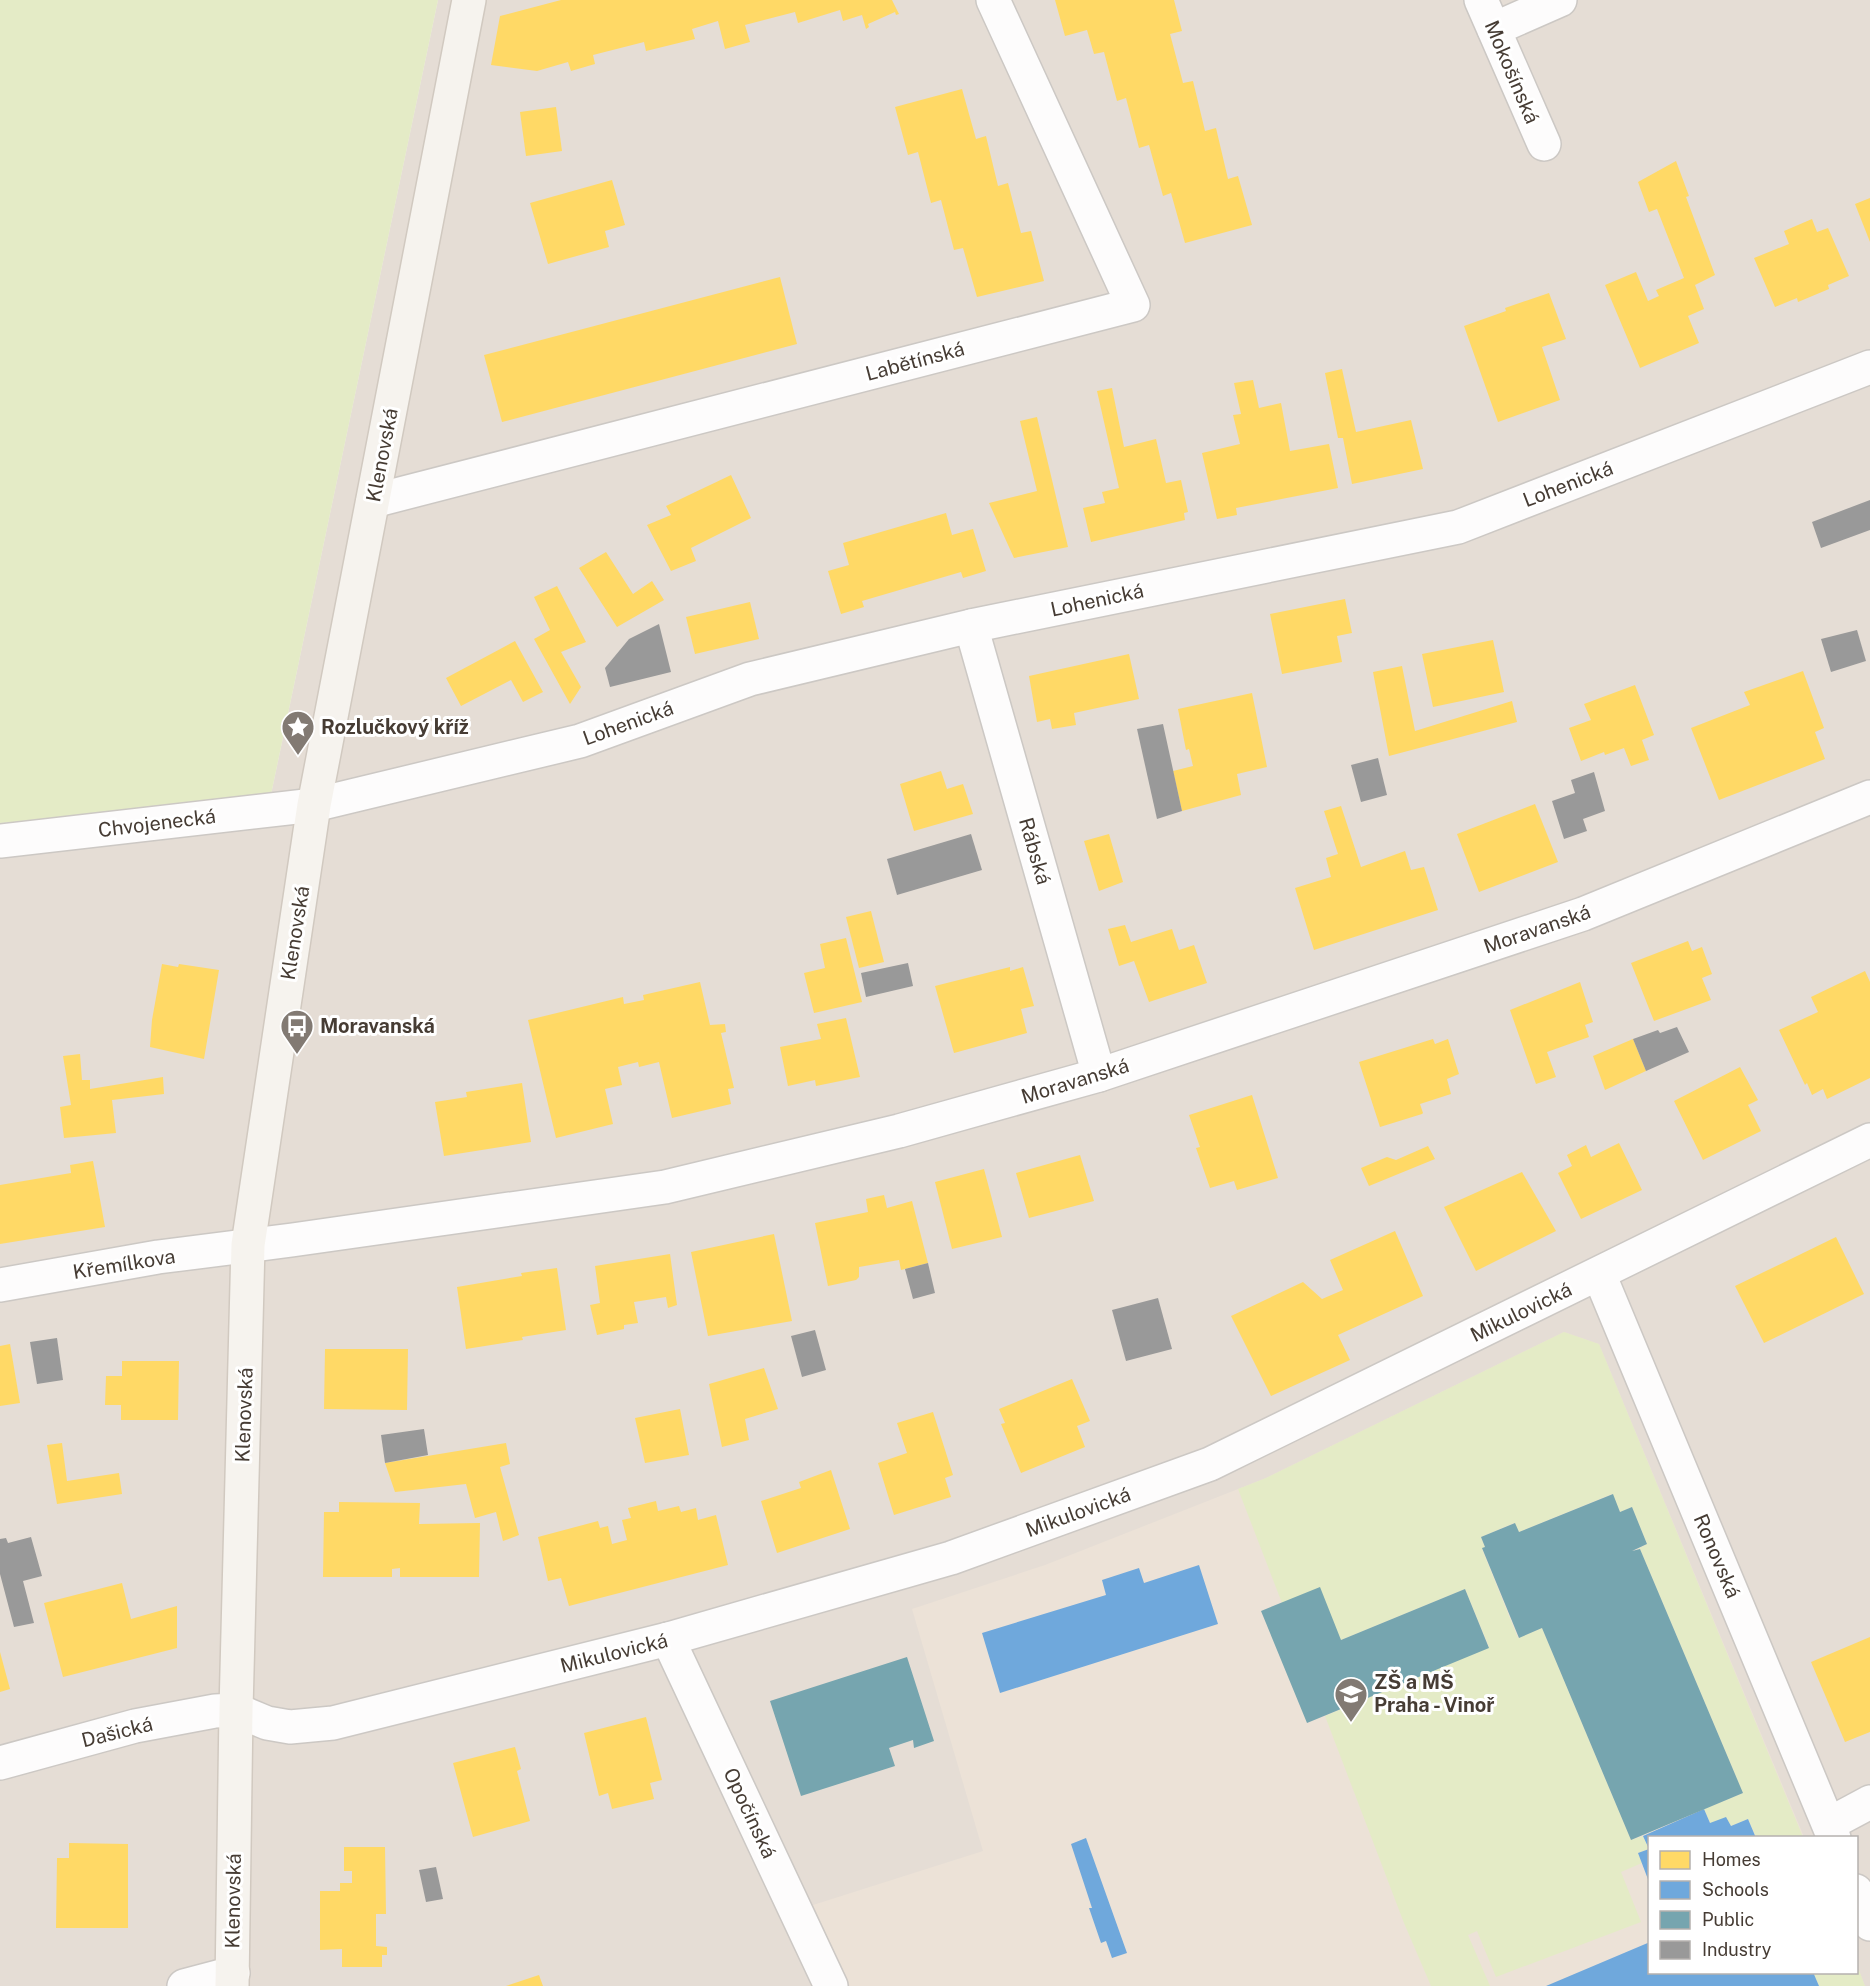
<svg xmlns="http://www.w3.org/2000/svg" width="1870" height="1986" font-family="'Public Sans',sans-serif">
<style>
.residential{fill:#e5ddd5;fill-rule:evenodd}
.education{fill:#ece2d7}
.green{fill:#e4ebc6}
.homes{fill:#ffd966}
.schools{fill:#6fa8dc}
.public{fill:#76a5af}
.industry{fill:#999}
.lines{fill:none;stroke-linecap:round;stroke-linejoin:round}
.street-casing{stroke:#ccc8c4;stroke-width:36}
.secondary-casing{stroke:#d1c9c0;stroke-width:36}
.street{stroke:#fdfcfc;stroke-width:33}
.secondary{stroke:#f6f3ee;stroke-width:33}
.labels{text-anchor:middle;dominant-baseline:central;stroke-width:6;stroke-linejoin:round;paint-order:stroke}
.street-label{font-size:20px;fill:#463c34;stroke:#fff}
.poi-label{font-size:20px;font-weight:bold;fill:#463c34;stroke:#fff;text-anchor:start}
</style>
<rect width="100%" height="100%" fill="#f0ece8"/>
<!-- residential -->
<path class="residential" d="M 438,0 L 1870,0 L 1870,1986 L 0,1986 L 0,823 L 269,804 ZM 1650,1838 L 1856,1838 L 1856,1972 L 1650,1972 Z"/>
<!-- education -->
<path class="education" d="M 1564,1332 L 1599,1344 L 1804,1837 L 1650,1838 L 1650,1972 L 1856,1972 L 1857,1965 L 1865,1986 L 850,1986 L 813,1905 L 983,1851 L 912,1609 L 1045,1565 L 1266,1478 Z"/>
<!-- green -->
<g class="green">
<path d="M 0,0 L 438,0 L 269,804 L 0,823 Z"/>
<path d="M 1564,1332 L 1599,1344 L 1803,1837 L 1756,1837 L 1748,1819 L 1731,1826 L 1710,1823 L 1704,1809 L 1743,1793 L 1640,1549 L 1636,1550 L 1647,1544 L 1632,1507 L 1620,1512 L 1612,1494 L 1519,1532 L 1514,1523 L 1481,1537 L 1485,1547 L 1482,1549 L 1518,1638 L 1542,1628 L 1631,1840 L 1643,1836 L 1649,1849 L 1638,1853 L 1642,1863 L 1621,1872 L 1641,1922 L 1496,1977 L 1477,1931 L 1468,1935 L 1490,1986 L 1431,1986 L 1404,1923 L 1325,1716 L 1489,1647 L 1465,1589 L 1341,1640 L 1282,1603 L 1238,1489 L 1266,1478 Z"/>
<path d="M 1857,1965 L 1865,1986 L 1819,1986 L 1813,1973 L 1856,1972 Z"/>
</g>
<!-- homes -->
<g class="homes">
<path d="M 561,0 L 892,0 L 899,14 L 896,15 L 895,12 L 868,24 L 869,27 L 866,29 L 862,15 L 843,21 L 840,10 L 798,23 L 795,12 L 745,25 L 750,42 L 725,49 L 718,21 L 692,29 L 695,39 L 646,51 L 644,42 L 593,55 L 595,64 L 571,71 L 568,62 L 537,71 L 491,65 L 500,16 Z"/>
<path d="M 1055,0 L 1174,0 L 1182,31 L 1170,34 L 1183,83 L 1193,81 L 1205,131 L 1216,128 L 1228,179 L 1238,176 L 1252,225 L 1185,243 L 1171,193 L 1163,196 L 1149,145 L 1139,148 L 1126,98 L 1117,101 L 1104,52 L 1094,54 L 1087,30 L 1065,36 Z"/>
<path d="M 962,89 L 976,139 L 986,136 L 998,186 L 1008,183 L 1021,233 L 1031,231 L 1044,281 L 977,297 L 963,248 L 954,250 L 941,200 L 931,203 L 918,152 L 908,155 L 895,107 Z"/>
<path d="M 556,107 L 562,151 L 526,156 L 520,112 Z"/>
<path d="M 1676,161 L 1689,196 L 1686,197 L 1715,275 L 1695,285 L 1704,309 L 1688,316 L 1699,343 L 1640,368 L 1605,285 L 1636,272 L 1648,301 L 1659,296 L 1656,290 L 1684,278 L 1657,209 L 1649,212 L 1638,182 Z"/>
<path d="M 612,180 L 625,225 L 605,231 L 609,247 L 548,264 L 530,203 Z"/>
<path d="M 1870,198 L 1870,242 L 1855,204 Z"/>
<path d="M 1812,219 L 1817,232 L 1828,228 L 1849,276 L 1828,285 L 1829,289 L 1798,302 L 1797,298 L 1775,307 L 1754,258 L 1789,244 L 1784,231 Z"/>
<path d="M 780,277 L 797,344 L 502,422 L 484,355 Z"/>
<path d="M 1549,293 L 1566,339 L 1542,347 L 1560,400 L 1498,422 L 1464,326 L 1506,311 L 1505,308 Z"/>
<path d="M 1342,369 L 1356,432 L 1411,420 L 1423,469 L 1352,484 L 1343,438 L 1338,438 L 1325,373 Z"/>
<path d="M 1253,380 L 1259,408 L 1281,403 L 1290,451 L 1329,444 L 1338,488 L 1236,508 L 1237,515 L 1217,519 L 1202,453 L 1240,444 L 1233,415 L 1241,414 L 1234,383 Z"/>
<path d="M 1112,388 L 1124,447 L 1156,439 L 1166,483 L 1181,480 L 1188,512 L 1184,513 L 1185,520 L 1091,542 L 1083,508 L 1105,503 L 1102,492 L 1119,488 L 1097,391 Z"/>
<path d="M 1037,417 L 1068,547 L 1014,558 L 989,503 L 1037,491 L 1020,421 Z"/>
<path d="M 731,475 L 751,518 L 691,548 L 696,561 L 671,571 L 647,525 L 671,515 L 666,506 Z"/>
<path d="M 946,513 L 952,535 L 973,529 L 986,571 L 963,578 L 961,572 L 862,601 L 864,607 L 841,614 L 828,571 L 849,565 L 843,543 Z"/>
<path d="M 606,552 L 633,594 L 652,581 L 664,600 L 617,627 L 579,568 Z"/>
<path d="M 557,586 L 586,642 L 561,652 L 581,687 L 570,704 L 534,639 L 550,630 L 534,597 Z"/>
<path d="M 1345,599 L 1352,633 L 1337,636 L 1342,662 L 1282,674 L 1270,614 Z"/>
<path d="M 750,602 L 759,639 L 695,654 L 686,617 Z"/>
<path d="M 1493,640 L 1504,692 L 1433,707 L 1422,654 Z"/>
<path d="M 515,641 L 543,692 L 523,702 L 511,680 L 461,706 L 446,678 Z"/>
<path d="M 1129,654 L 1139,699 L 1074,713 L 1076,725 L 1052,729 L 1050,719 L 1037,722 L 1029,676 Z"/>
<path d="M 1402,666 L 1415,731 L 1512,701 L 1517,722 L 1389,756 L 1373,672 Z"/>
<path d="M 1803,671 L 1824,728 L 1815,732 L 1825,759 L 1719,800 L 1691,728 L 1750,705 L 1744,692 Z"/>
<path d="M 1635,685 L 1654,735 L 1642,740 L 1649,760 L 1631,766 L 1624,748 L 1605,755 L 1604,752 L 1581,761 L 1569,728 L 1591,720 L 1584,704 Z"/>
<path d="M 1252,693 L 1267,767 L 1237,774 L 1241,795 L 1182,811 L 1173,771 L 1193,766 L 1189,749 L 1186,750 L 1178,709 Z"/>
<path d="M 941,771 L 947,789 L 963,784 L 973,814 L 914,831 L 900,784 Z"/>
<path d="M 1535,804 L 1558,862 L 1479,892 L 1457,834 Z"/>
<path d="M 1341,806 L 1361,867 L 1405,851 L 1411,870 L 1424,867 L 1438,910 L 1314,950 L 1295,888 L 1331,877 L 1326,858 L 1338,854 L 1324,811 Z"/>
<path d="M 1109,834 L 1123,882 L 1099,891 L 1084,841 Z"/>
<path d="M 871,911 L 884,962 L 859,968 L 846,917 Z"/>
<path d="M 1125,925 L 1131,942 L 1172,929 L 1179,950 L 1194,945 L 1207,983 L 1149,1002 L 1134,961 L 1119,966 L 1108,929 Z"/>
<path d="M 846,938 L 862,1002 L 814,1013 L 804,973 L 825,968 L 820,944 Z"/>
<path d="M 1688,941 L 1692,951 L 1702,947 L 1712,974 L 1702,978 L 1711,1000 L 1654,1021 L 1631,963 Z"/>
<path d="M 162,964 L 178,967 L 179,964 L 219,970 L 204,1059 L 150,1047 L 152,1020 Z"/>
<path d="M 1010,967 L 1010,971 L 1023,967 L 1034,1006 L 1021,1009 L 1027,1033 L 954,1053 L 935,986 Z"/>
<path d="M 1865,971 L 1870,982 L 1870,1078 L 1827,1099 L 1823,1089 L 1812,1095 L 1807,1083 L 1805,1085 L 1779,1030 L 1818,1012 L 1811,997 Z"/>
<path d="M 700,982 L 710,1025 L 725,1024 L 726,1032 L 721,1033 L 734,1088 L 728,1089 L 731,1104 L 672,1118 L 659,1062 L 639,1067 L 638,1062 L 618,1067 L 622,1085 L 605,1089 L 613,1124 L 556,1138 L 528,1020 L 623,997 L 624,1004 L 644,1000 L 643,995 Z"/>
<path d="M 1580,982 L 1593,1022 L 1585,1025 L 1589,1037 L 1547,1052 L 1556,1077 L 1536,1084 L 1510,1010 Z"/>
<path d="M 846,1018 L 860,1077 L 816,1086 L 815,1080 L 788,1086 L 780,1047 L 821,1039 L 817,1024 Z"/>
<path d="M 1433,1039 L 1435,1044 L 1448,1039 L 1459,1074 L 1447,1079 L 1451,1094 L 1420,1104 L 1423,1113 L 1422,1114 L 1380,1127 L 1359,1062 Z"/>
<path d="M 1633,1039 L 1646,1071 L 1605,1090 L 1593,1056 Z"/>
<path d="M 80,1054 L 82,1080 L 90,1080 L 90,1089 L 163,1077 L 164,1094 L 112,1100 L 116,1133 L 64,1138 L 60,1107 L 71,1105 L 63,1056 Z"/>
<path d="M 1740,1067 L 1758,1100 L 1748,1105 L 1761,1131 L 1703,1160 L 1674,1101 Z"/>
<path d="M 522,1083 L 531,1142 L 444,1156 L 435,1102 L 467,1097 L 466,1092 Z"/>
<path d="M 1252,1095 L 1278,1178 L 1237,1190 L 1234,1181 L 1210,1188 L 1196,1148 L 1200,1147 L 1189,1115 Z"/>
<path d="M 1619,1143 L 1642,1190 L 1581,1219 L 1558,1173 L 1572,1166 L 1567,1155 L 1586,1145 L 1591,1157 Z"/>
<path d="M 1428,1146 L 1435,1159 L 1369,1186 L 1361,1168 L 1387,1157 L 1396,1160 Z"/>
<path d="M 1080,1155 L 1094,1201 L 1029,1218 L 1016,1173 Z"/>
<path d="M 93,1161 L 105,1227 L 0,1244 L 0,1185 L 71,1173 L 70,1165 Z"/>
<path d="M 984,1169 L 1002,1237 L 952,1249 L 935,1182 Z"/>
<path d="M 1522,1172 L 1556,1231 L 1476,1271 L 1444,1207 Z"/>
<path d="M 884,1195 L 887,1208 L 912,1201 L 928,1263 L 901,1270 L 899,1260 L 859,1267 L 859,1277 L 856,1280 L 828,1286 L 815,1223 L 868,1212 L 866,1199 Z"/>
<path d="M 1395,1231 L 1423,1296 L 1338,1335 L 1350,1360 L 1271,1396 L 1231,1316 L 1303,1282 L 1322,1299 L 1343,1290 L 1330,1260 Z"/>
<path d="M 774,1234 L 792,1321 L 708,1336 L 691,1252 Z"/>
<path d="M 1836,1237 L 1864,1294 L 1764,1343 L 1735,1286 Z"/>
<path d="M 670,1254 L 677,1305 L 668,1308 L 666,1297 L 634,1302 L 638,1323 L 624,1325 L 624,1329 L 597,1335 L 590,1305 L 600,1303 L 595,1266 Z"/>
<path d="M 557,1268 L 566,1330 L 522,1337 L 523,1340 L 466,1349 L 457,1287 L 522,1276 L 521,1273 Z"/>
<path d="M 10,1344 L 20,1403 L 0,1406 L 0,1346 Z"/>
<path d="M 325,1349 L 408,1349 L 407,1410 L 324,1409 Z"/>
<path d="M 122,1361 L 179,1361 L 178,1420 L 121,1420 L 121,1405 L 105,1405 L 106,1376 L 122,1376 Z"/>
<path d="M 764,1368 L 778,1409 L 745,1419 L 749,1440 L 722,1447 L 709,1384 Z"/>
<path d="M 1072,1379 L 1090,1421 L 1077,1426 L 1085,1447 L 1021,1473 L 1001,1424 L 1005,1423 L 999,1409 Z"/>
<path d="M 680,1409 L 689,1455 L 645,1463 L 635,1418 Z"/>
<path d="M 933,1412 L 953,1475 L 945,1478 L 951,1497 L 894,1515 L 878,1463 L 907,1453 L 897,1423 Z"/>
<path d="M 62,1443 L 67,1481 L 119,1473 L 122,1494 L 57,1504 L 47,1445 Z"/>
<path d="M 506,1443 L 510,1464 L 500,1467 L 519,1535 L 503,1541 L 496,1512 L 475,1518 L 466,1484 L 395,1492 L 385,1463 Z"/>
<path d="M 831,1470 L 850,1529 L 777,1553 L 761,1501 L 801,1488 L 799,1482 Z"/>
<path d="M 656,1501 L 658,1511 L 679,1506 L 681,1512 L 696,1508 L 698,1520 L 716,1515 L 728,1565 L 569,1606 L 561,1578 L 548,1581 L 538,1537 L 598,1521 L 600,1528 L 608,1526 L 612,1544 L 627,1540 L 622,1520 L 631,1518 L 628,1508 Z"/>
<path d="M 339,1502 L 420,1503 L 419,1524 L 480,1523 L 479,1577 L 400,1577 L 400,1568 L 392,1569 L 392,1577 L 323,1577 L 324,1512 L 339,1512 Z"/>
<path d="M 122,1583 L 131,1619 L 177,1606 L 177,1648 L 63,1677 L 44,1603 Z"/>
<path d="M 1870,1637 L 1870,1732 L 1845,1742 L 1811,1662 Z"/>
<path d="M 0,1652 L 10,1689 L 0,1692 Z"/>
<path d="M 646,1717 L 662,1780 L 650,1783 L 654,1799 L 612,1809 L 608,1793 L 599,1796 L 584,1733 Z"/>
<path d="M 515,1747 L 521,1769 L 517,1771 L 530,1821 L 473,1837 L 453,1763 Z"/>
<path d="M 69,1843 L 128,1844 L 128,1928 L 56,1928 L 57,1858 L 69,1858 Z"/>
<path d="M 344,1847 L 385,1847 L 386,1914 L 376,1914 L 376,1946 L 387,1947 L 387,1955 L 382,1955 L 382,1967 L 342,1967 L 342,1949 L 320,1950 L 320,1891 L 340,1891 L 340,1883 L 352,1883 L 352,1871 L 344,1871 Z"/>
<path d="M 539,1975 L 543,1986 L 506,1986 Z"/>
</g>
<!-- schools -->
<g class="schools">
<path d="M 1199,1565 L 1218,1624 L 1000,1693 L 982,1633 L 1106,1595 L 1102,1580 L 1139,1568 L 1144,1583 Z"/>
<path d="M 1704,1809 L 1710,1823 L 1726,1817 L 1731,1826 L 1748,1819 L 1756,1838 L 1650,1838 L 1649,1882 L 1638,1853 L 1649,1849 L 1643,1836 Z"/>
<path d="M 1086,1838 L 1127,1953 L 1112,1958 L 1106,1941 L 1101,1943 L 1089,1908 L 1092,1908 L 1071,1844 Z"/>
<path d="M 1650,1942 L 1650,1972 L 1813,1972 L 1819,1986 L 1546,1986 Z"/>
</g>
<!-- public -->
<g class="public">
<path d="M 1613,1494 L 1620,1512 L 1632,1507 L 1647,1544 L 1632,1551 L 1640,1549 L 1743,1793 L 1631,1840 L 1542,1628 L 1519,1638 L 1482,1548 L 1485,1547 L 1481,1537 L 1515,1523 L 1519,1532 Z"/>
<path d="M 1320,1587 L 1341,1640 L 1465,1589 L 1489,1648 L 1307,1723 L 1261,1611 Z"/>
<path d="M 907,1657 L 934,1741 L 914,1748 L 913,1740 L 889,1748 L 895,1766 L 801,1796 L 770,1701 Z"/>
</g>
<!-- industry -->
<g class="industry">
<path d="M 1870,500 L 1870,530 L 1821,548 L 1812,522 Z"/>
<path d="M 659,624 L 671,672 L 610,687 L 605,668 L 629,639 Z"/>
<path d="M 1857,630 L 1866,661 L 1831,672 L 1821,639 Z"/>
<path d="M 1163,724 L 1182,811 L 1157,819 L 1137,729 Z"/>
<path d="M 1378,758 L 1387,795 L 1361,802 L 1351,765 Z"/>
<path d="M 1594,772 L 1605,811 L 1583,819 L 1587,831 L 1564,839 L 1552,801 L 1575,793 L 1571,780 Z"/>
<path d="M 971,834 L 982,870 L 897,895 L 887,859 Z"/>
<path d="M 908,963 L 913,986 L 866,997 L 861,973 Z"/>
<path d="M 1677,1027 L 1689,1052 L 1646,1071 L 1633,1039 L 1658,1030 L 1660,1033 Z"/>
<path d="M 928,1263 L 935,1293 L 913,1299 L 905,1269 Z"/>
<path d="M 1158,1298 L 1172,1349 L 1126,1361 L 1112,1310 Z"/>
<path d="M 815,1330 L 826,1370 L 802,1377 L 791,1336 Z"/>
<path d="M 57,1338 L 63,1380 L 37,1384 L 30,1342 Z"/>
<path d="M 424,1429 L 428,1455 L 385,1463 L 381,1435 Z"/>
<path d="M 31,1537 L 42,1576 L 23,1581 L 34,1623 L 14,1627 L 0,1574 L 0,1539 L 6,1538 L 8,1543 Z"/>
<path d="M 436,1867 L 443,1899 L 426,1902 L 419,1870 Z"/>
</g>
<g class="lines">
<defs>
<g id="street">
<path d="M 1481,0 L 1544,144"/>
<path d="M 1494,29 L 1560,0"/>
<path d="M 373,501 L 1133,305 L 993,0"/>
<path d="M 971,626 L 1099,1075"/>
<path d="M 0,841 L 314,805 L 580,741 L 750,679 L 971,626 L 1458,527 L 1870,367"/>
<path d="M 1599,1274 L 1834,1838"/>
<path d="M 0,1285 L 158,1257 L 292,1240 L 665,1187 L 899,1131 L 1099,1075 L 1583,914 L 1870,797"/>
<path d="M 668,1639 L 831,1986"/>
<path d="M 0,1763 L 135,1726 L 215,1711 L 236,1710 L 267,1723 L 290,1727 L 333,1723 L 668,1639 L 951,1558 L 1210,1464 L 1870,1140"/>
<path d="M 1829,1824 L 1870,1802"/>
<path d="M 1856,1891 L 1870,1924"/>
<path d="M 184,1986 L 233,1973"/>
</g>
<path id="secondary" d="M 232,1986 L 236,1710 L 248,1245 L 314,805 L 469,0"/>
</defs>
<!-- street casing -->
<use href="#street" class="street-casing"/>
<!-- secondary casing -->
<use href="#secondary" class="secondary-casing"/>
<!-- street -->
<use href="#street" class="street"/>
<!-- secondary -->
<use href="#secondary" class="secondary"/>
</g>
<!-- icons -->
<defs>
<symbol id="sight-pin" viewBox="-11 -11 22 30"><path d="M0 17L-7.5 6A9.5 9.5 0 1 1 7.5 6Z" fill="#827a73" stroke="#fff"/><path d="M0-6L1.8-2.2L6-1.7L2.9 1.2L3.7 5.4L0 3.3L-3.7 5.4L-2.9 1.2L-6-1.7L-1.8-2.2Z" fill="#fff"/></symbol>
<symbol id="bus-pin" viewBox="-11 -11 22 30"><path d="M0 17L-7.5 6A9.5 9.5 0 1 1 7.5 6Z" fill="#827a73" stroke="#fff"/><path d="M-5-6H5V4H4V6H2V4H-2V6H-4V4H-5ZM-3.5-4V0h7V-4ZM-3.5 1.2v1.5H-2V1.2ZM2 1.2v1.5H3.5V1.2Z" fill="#fff"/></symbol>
<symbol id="school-pin" viewBox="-11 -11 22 30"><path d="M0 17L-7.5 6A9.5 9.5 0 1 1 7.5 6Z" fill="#827a73" stroke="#fff"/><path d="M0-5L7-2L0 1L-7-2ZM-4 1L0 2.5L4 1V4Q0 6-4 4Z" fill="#fff"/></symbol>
</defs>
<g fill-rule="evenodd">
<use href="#sight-pin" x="279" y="708" width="38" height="52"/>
<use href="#bus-pin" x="278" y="1007" width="38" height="52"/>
<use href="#school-pin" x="1332" y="1675" width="38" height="52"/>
</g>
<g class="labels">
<!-- street labels -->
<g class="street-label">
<text transform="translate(1512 72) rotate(67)">Mokošínská</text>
<text transform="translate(915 361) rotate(-15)">Labětínská</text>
<text transform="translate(382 455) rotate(-79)">Klenovská</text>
<text transform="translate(1568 484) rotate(-21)">Lohenická</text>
<text transform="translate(1097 600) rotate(-12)">Lohenická</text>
<text transform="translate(628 723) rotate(-20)">Lohenická</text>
<text transform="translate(157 823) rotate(-7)">Chvojenecká</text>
<text transform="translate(1035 851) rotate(74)">Rábská</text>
<text transform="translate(1537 929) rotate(-19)">Moravanská</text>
<text transform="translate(295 933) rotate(-81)">Klenovská</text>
<text transform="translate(1075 1081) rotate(-17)">Moravanská</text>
<text transform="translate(124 1264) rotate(-9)">Křemílkova</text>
<text transform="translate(1521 1312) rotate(-26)">Mikulovická</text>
<text transform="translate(244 1415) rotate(-88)">Klenovská</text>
<text transform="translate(1078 1512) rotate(-20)">Mikulovická</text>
<text transform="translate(1717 1556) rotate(67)">Ronovská</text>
<text transform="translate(614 1653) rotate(-14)">Mikulovická</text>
<text transform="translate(117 1732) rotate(-14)">Dašická</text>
<text transform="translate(750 1813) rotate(65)">Opočínská</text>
<text transform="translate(233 1901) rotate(-89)">Klenovská</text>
</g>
<!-- poi labels -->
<g class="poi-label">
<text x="321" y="727">Rozlučkový kříž</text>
<text x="320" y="1026">Moravanská</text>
<text x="1374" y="1682">ZŠ a MŠ<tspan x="1374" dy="23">Praha - Vinoř</tspan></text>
</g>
</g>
<!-- legend -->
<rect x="1648" y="1836" width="210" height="138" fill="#ffffff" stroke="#b5b1ae" stroke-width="1.5"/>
<rect x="1660" y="1851" width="30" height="18" fill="#ffd966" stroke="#b5b1ae" stroke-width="1.5"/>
<text x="1702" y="1866" font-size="18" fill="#463c34">Homes</text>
<rect x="1660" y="1881" width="30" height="18" fill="#6fa8dc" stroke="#b5b1ae" stroke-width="1.5"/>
<text x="1702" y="1896" font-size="18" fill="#463c34">Schools</text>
<rect x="1660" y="1911" width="30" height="18" fill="#76a5af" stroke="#b5b1ae" stroke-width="1.5"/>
<text x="1702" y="1926" font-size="18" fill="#463c34">Public</text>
<rect x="1660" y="1941" width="30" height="18" fill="#999999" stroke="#b5b1ae" stroke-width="1.5"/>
<text x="1702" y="1956" font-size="18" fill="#463c34">Industry</text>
</svg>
